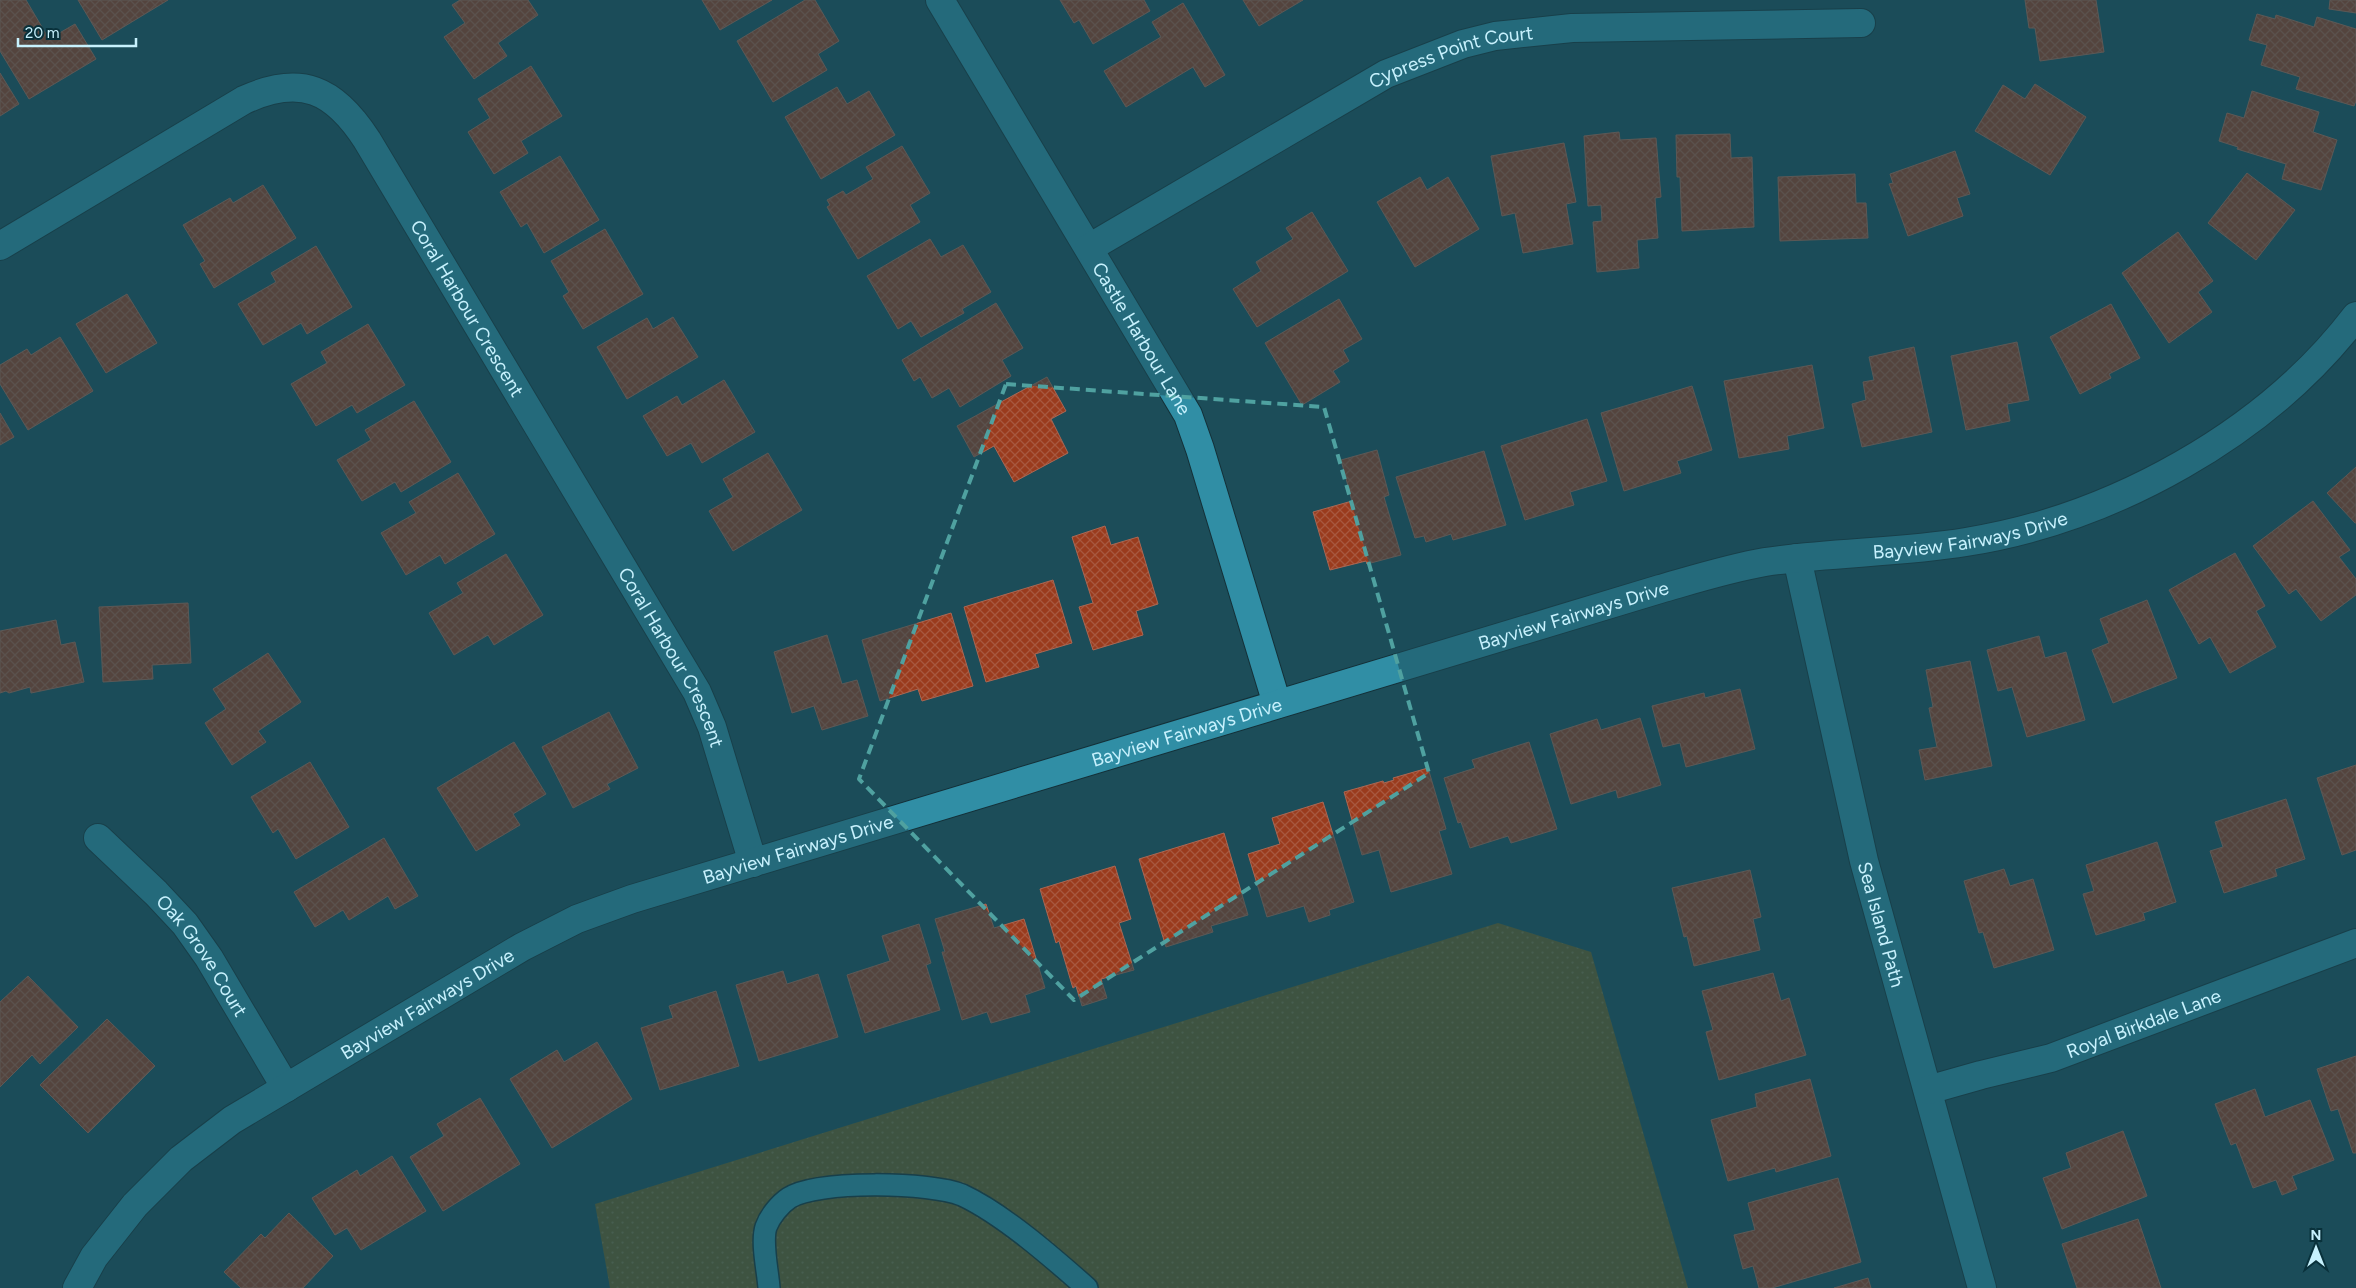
<svg xmlns="http://www.w3.org/2000/svg" width="2356" height="1288" font-family="Figtree,sans-serif">
<style>
.grass{fill:url(#grass-dots)}
.building{fill:url(#building-cross-hatch);stroke:#aa6753}
.lines{fill:none;stroke-linecap:round;stroke-linejoin:round}
.lane-casing{stroke:#143038;stroke-width:24}
.street-casing{stroke:#143038;stroke-width:30}
.lane{stroke:#308ea5;stroke-width:21}
.street{stroke:#308ea5;stroke-width:28}
.marked{fill:none;stroke:#4fa1a0;stroke-width:4;stroke-dasharray:10 6;stroke-linejoin:round}
.labels{text-anchor:middle;dominant-baseline:central;stroke-width:5;stroke-linejoin:round;paint-order:stroke}
.street-label{font-size:19px;fill:#c7f1fd;stroke:#09313b}
</style>
<defs>
<pattern id="grass-dots" width="8" height="8" patternUnits="userSpaceOnUse" patternTransform="scale(1.25)"><rect width="8" height="8" fill="#685c25"/><path d="M2 2h.1M6 6h.1" fill="none" stroke="#7c7446" stroke-width="1.8" stroke-linecap="round"/></pattern>
<pattern id="building-cross-hatch" width="8" height="8" patternUnits="userSpaceOnUse" patternTransform="scale(1.25)"><rect width="8" height="8" fill="#9a3b1d"/><path d="M0 0l8 8M0 8l8-8" fill="none" stroke="#a7583f"/></pattern>
</defs>
<rect width="100%" height="100%" fill="#1c4d59"/>
<!-- grass -->
<path class="grass" d="M 1498,923 L 1591,952 L 1688,1288 L 610,1288 L 595,1204 Z"/>
<!-- building -->
<g class="building">
<path d="M 0,0 L 26,0 L 49,39 L 75,24 L 96,59 L 29,99 L 0,51 Z"/>
<path d="M 78,0 L 168,0 L 102,40 Z"/>
<path d="M 460,0 L 528,0 L 538,15 L 498,43 L 507,56 L 474,79 L 444,37 L 465,23 L 452,5 Z"/>
<path d="M 702,0 L 772,0 L 720,30 Z"/>
<path d="M 805,0 L 815,0 L 839,41 L 818,54 L 827,70 L 773,102 L 737,41 Z"/>
<path d="M 1060,0 L 1144,0 L 1150,11 L 1093,44 L 1079,20 L 1074,23 Z"/>
<path d="M 1243,0 L 1303,0 L 1259,26 Z"/>
<path d="M 2025,0 L 2096,0 L 2104,52 L 2040,61 L 2035,28 L 2029,28 Z"/>
<path d="M 2330,0 L 2356,0 L 2356,13 L 2329,9 Z"/>
<path d="M 1183,3 L 1225,75 L 1205,87 L 1193,67 L 1126,107 L 1104,71 L 1161,37 L 1152,22 Z"/>
<path d="M 2257,14 L 2275,19 L 2276,15 L 2314,27 L 2317,17 L 2356,29 L 2356,101 L 2354,106 L 2296,89 L 2300,77 L 2261,65 L 2267,45 L 2249,40 Z"/>
<path d="M 531,66 L 562,116 L 521,141 L 528,153 L 494,174 L 468,132 L 490,118 L 478,99 Z"/>
<path d="M 0,73 L 19,104 L 0,116 Z"/>
<path d="M 2035,84 L 2086,117 L 2050,175 L 1975,131 L 2003,85 L 2025,99 Z"/>
<path d="M 837,87 L 847,104 L 869,91 L 895,135 L 821,179 L 785,117 Z"/>
<path d="M 2252,91 L 2319,112 L 2313,132 L 2337,140 L 2321,190 L 2282,179 L 2286,164 L 2237,149 L 2238,147 L 2219,141 L 2227,113 L 2244,118 Z"/>
<path d="M 1619,132 L 1620,140 L 1656,138 L 1661,197 L 1655,198 L 1658,238 L 1637,240 L 1639,268 L 1597,272 L 1593,222 L 1602,221 L 1601,205 L 1588,206 L 1584,136 Z"/>
<path d="M 1730,134 L 1731,158 L 1752,157 L 1754,227 L 1682,231 L 1680,177 L 1677,177 L 1676,135 Z"/>
<path d="M 1564,143 L 1576,202 L 1566,204 L 1573,244 L 1523,253 L 1515,213 L 1502,216 L 1491,156 Z"/>
<path d="M 902,146 L 930,193 L 910,205 L 920,222 L 858,259 L 827,207 L 830,205 L 827,200 L 843,191 L 846,195 L 873,179 L 866,167 Z"/>
<path d="M 1955,151 L 1970,194 L 1957,198 L 1963,216 L 1908,236 L 1890,186 L 1889,184 L 1893,183 L 1890,174 Z"/>
<path d="M 560,156 L 599,220 L 544,253 L 527,223 L 521,227 L 500,192 Z"/>
<path d="M 2247,173 L 2295,210 L 2256,260 L 2208,223 Z"/>
<path d="M 1855,174 L 1856,203 L 1866,203 L 1868,238 L 1780,241 L 1778,177 Z"/>
<path d="M 1420,177 L 1427,190 L 1448,177 L 1479,229 L 1415,267 L 1377,202 Z"/>
<path d="M 263,185 L 296,238 L 214,288 L 200,264 L 205,261 L 183,225 L 230,198 L 233,203 Z"/>
<path d="M 1312,212 L 1348,271 L 1257,327 L 1233,289 L 1261,271 L 1256,262 L 1293,239 L 1286,228 Z"/>
<path d="M 605,229 L 643,294 L 583,329 L 563,296 L 569,292 L 551,261 Z"/>
<path d="M 2178,232 L 2213,281 L 2198,292 L 2212,312 L 2169,343 L 2122,273 Z"/>
<path d="M 930,239 L 941,257 L 963,245 L 991,292 L 962,309 L 964,313 L 921,337 L 911,321 L 898,329 L 867,276 Z"/>
<path d="M 316,246 L 352,307 L 307,334 L 301,323 L 263,345 L 238,304 L 276,282 L 271,273 Z"/>
<path d="M 127,294 L 157,343 L 106,373 L 76,324 Z"/>
<path d="M 1339,299 L 1362,339 L 1343,350 L 1349,361 L 1333,371 L 1340,382 L 1302,405 L 1265,343 Z"/>
<path d="M 996,303 L 1023,348 L 1002,360 L 1011,376 L 960,407 L 949,388 L 932,398 L 920,377 L 914,381 L 902,360 Z"/>
<path d="M 2111,304 L 2140,358 L 2109,374 L 2111,378 L 2080,394 L 2050,337 Z"/>
<path d="M 673,317 L 698,357 L 627,399 L 597,347 L 647,318 L 653,329 Z"/>
<path d="M 368,324 L 405,385 L 357,413 L 352,405 L 316,426 L 291,384 L 327,363 L 321,352 Z"/>
<path d="M 60,337 L 93,391 L 28,430 L 0,384 L 0,365 L 27,349 L 31,355 Z"/>
<path d="M 2017,342 L 2029,400 L 2007,404 L 2010,421 L 1966,430 L 1951,356 Z"/>
<path d="M 1914,347 L 1932,432 L 1862,447 L 1852,404 L 1866,400 L 1863,382 L 1874,380 L 1869,357 Z"/>
<path d="M 1812,365 L 1824,428 L 1787,436 L 1789,449 L 1739,458 L 1724,381 Z"/>
<path d="M 1047,377 L 1066,411 L 1051,419 L 1068,453 L 1014,482 L 994,446 L 974,457 L 957,426 Z"/>
<path d="M 724,380 L 755,432 L 702,463 L 691,443 L 667,456 L 643,416 L 677,396 L 682,405 Z"/>
<path d="M 1692,386 L 1712,450 L 1677,461 L 1681,473 L 1624,491 L 1601,413 Z"/>
<path d="M 414,401 L 451,462 L 401,492 L 395,482 L 362,501 L 337,460 L 371,440 L 365,430 Z"/>
<path d="M 0,413 L 14,437 L 0,445 Z"/>
<path d="M 1587,419 L 1607,481 L 1570,492 L 1574,505 L 1525,520 L 1501,446 Z"/>
<path d="M 1377,450 L 1389,495 L 1384,497 L 1401,555 L 1367,564 L 1366,561 L 1330,570 L 1313,512 L 1352,501 L 1341,460 Z"/>
<path d="M 1484,451 L 1506,525 L 1453,540 L 1451,534 L 1426,542 L 1424,536 L 1415,538 L 1396,477 Z"/>
<path d="M 768,453 L 802,510 L 733,551 L 709,511 L 733,497 L 723,479 Z"/>
<path d="M 2356,467 L 2356,523 L 2355,523 L 2327,493 Z"/>
<path d="M 458,473 L 495,534 L 445,564 L 440,555 L 406,575 L 381,533 L 416,513 L 409,502 Z"/>
<path d="M 2313,501 L 2350,550 L 2339,557 L 2356,579 L 2356,595 L 2321,621 L 2296,589 L 2289,594 L 2253,546 Z"/>
<path d="M 1105,526 L 1111,545 L 1138,537 L 1158,604 L 1136,611 L 1143,635 L 1093,650 L 1079,607 L 1093,603 L 1072,537 Z"/>
<path d="M 2235,553 L 2265,606 L 2256,611 L 2276,647 L 2230,673 L 2210,637 L 2199,644 L 2169,590 Z"/>
<path d="M 506,554 L 543,615 L 494,645 L 488,635 L 454,655 L 429,613 L 463,593 L 457,583 Z"/>
<path d="M 1053,580 L 1072,643 L 1035,654 L 1039,667 L 986,682 L 964,607 Z"/>
<path d="M 2147,600 L 2177,678 L 2113,703 L 2092,650 L 2109,643 L 2100,619 Z"/>
<path d="M 188,603 L 191,663 L 152,665 L 153,679 L 103,682 L 99,607 Z"/>
<path d="M 951,613 L 973,686 L 922,701 L 918,689 L 880,701 L 862,640 Z"/>
<path d="M 56,620 L 61,645 L 75,642 L 84,682 L 31,693 L 30,687 L 9,693 L 6,691 L 0,693 L 0,631 Z"/>
<path d="M 827,635 L 842,684 L 857,680 L 868,716 L 822,730 L 814,706 L 792,713 L 774,652 Z"/>
<path d="M 2039,636 L 2045,658 L 2066,652 L 2085,720 L 2027,737 L 2012,687 L 1998,691 L 1987,650 Z"/>
<path d="M 268,653 L 301,702 L 258,731 L 266,742 L 232,765 L 205,723 L 226,709 L 213,689 Z"/>
<path d="M 1970,661 L 1992,766 L 1925,780 L 1919,750 L 1937,747 L 1929,708 L 1933,707 L 1926,670 Z"/>
<path d="M 1740,689 L 1755,749 L 1686,767 L 1680,743 L 1663,747 L 1652,706 L 1704,693 L 1705,698 Z"/>
<path d="M 609,712 L 638,768 L 607,784 L 610,789 L 573,808 L 542,747 Z"/>
<path d="M 1640,718 L 1661,785 L 1618,798 L 1616,790 L 1571,804 L 1550,734 L 1597,719 L 1601,730 Z"/>
<path d="M 514,742 L 546,794 L 513,814 L 520,825 L 476,851 L 437,788 Z"/>
<path d="M 1529,742 L 1557,829 L 1511,843 L 1508,836 L 1470,848 L 1461,822 L 1458,823 L 1444,778 L 1475,768 L 1472,760 Z"/>
<path d="M 310,762 L 349,827 L 296,859 L 278,829 L 273,833 L 251,797 Z"/>
<path d="M 2356,765 L 2356,850 L 2342,855 L 2317,778 Z"/>
<path d="M 1428,768 L 1446,829 L 1439,831 L 1452,874 L 1391,892 L 1379,850 L 1362,855 L 1344,792 L 1383,781 L 1384,783 L 1394,780 L 1393,778 Z"/>
<path d="M 2286,799 L 2305,859 L 2275,869 L 2277,876 L 2224,893 L 2210,851 L 2223,847 L 2215,822 Z"/>
<path d="M 1323,802 L 1354,902 L 1329,910 L 1330,915 L 1309,922 L 1304,906 L 1267,917 L 1248,854 L 1280,844 L 1272,818 Z"/>
<path d="M 1224,833 L 1248,915 L 1211,926 L 1213,932 L 1166,947 L 1139,859 Z"/>
<path d="M 384,838 L 418,896 L 395,909 L 388,896 L 349,920 L 343,910 L 315,927 L 294,892 Z"/>
<path d="M 2157,842 L 2176,902 L 2143,913 L 2145,920 L 2096,935 L 2083,894 L 2094,891 L 2086,865 Z"/>
<path d="M 1115,866 L 1131,919 L 1119,923 L 1134,970 L 1101,979 L 1107,998 L 1082,1006 L 1076,986 L 1073,988 L 1072,985 L 1059,941 L 1056,943 L 1040,889 Z"/>
<path d="M 2004,869 L 2010,886 L 2033,879 L 2054,950 L 1994,968 L 1983,932 L 1979,933 L 1964,881 Z"/>
<path d="M 1750,870 L 1761,917 L 1753,919 L 1760,950 L 1694,966 L 1687,936 L 1684,937 L 1672,888 Z"/>
<path d="M 986,904 L 994,928 L 1024,919 L 1045,988 L 1025,995 L 1030,1012 L 991,1023 L 987,1012 L 962,1020 L 942,952 L 945,952 L 935,919 Z"/>
<path d="M 919,924 L 931,963 L 926,965 L 940,1010 L 865,1033 L 847,975 L 890,961 L 882,936 Z"/>
<path d="M 783,971 L 787,984 L 818,974 L 838,1037 L 759,1061 L 736,985 Z"/>
<path d="M 1773,973 L 1781,1001 L 1789,998 L 1806,1055 L 1719,1080 L 1706,1032 L 1713,1030 L 1702,991 Z"/>
<path d="M 28,976 L 78,1027 L 40,1064 L 32,1055 L 0,1087 L 0,1002 Z"/>
<path d="M 716,991 L 739,1066 L 660,1090 L 641,1028 L 673,1018 L 669,1006 Z"/>
<path d="M 107,1019 L 155,1066 L 88,1133 L 40,1085 Z"/>
<path d="M 597,1042 L 632,1099 L 552,1148 L 510,1079 L 557,1050 L 564,1062 Z"/>
<path d="M 2356,1056 L 2356,1153 L 2353,1153 L 2338,1109 L 2331,1111 L 2317,1069 Z"/>
<path d="M 1810,1079 L 1831,1156 L 1776,1172 L 1775,1168 L 1728,1181 L 1711,1120 L 1757,1107 L 1755,1094 Z"/>
<path d="M 2255,1089 L 2265,1117 L 2310,1100 L 2334,1160 L 2292,1176 L 2297,1189 L 2282,1195 L 2276,1180 L 2253,1188 L 2236,1143 L 2231,1145 L 2215,1104 Z"/>
<path d="M 480,1098 L 520,1164 L 443,1211 L 410,1157 L 444,1136 L 437,1124 Z"/>
<path d="M 2123,1131 L 2147,1196 L 2062,1229 L 2043,1178 L 2071,1168 L 2066,1153 Z"/>
<path d="M 392,1156 L 426,1211 L 361,1250 L 347,1228 L 335,1235 L 312,1198 L 357,1170 L 360,1176 Z"/>
<path d="M 1838,1178 L 1861,1262 L 1772,1288 L 1759,1288 L 1753,1266 L 1743,1269 L 1734,1235 L 1755,1230 L 1748,1203 Z"/>
<path d="M 289,1213 L 333,1256 L 303,1288 L 241,1288 L 224,1272 L 261,1234 L 265,1238 Z"/>
<path d="M 2138,1219 L 2161,1288 L 2077,1288 L 2062,1244 Z"/>
<path d="M 1868,1278 L 1871,1288 L 1834,1288 Z"/>
</g>
<g class="lines">
<defs>
<path id="lane" d="M 769,1288 C 768,1272 761,1242 766,1227 C 770,1216 780,1204 789,1198 C 816,1180 932,1182 962,1195 C 1003,1214 1053,1258 1087,1288"/>
<g id="street">
<path id="s1" d="M 940,0 L 1188,415 L 1200,449 L 1277,704"/>
<path id="s2" d="M 0,246 L 244,100 C 301,74 334,89 367,140 L 697,692 L 712,727 L 753,863"/>
<path id="s3" d="M 1089,248 L 1386,74 L 1463,44 L 1495,36 L 1572,28 L 1861,23"/>
<path id="s4" d="M 1797,558 L 1864,861 L 1982,1288"/>
<path id="s5" d="M 98,838 L 156,893 L 185,924 L 209,958 L 286,1088"/>
<path id="s6" d="M 1928,1090 L 1981,1075 L 2051,1058 L 2356,943"/>
<path id="s7" d="M 77,1288 L 94,1257 L 135,1205 L 181,1159 L 232,1120 L 522,947 L 577,919 L 632,899 L 1660,589 C 1695,579 1730,568 1765,562 C 1832,552 1899,553 1966,542 C 2112,519 2266,434 2356,316"/>
</g>
</defs>
<!-- lane casing -->
<use href="#lane" class="lane-casing"/>
<!-- street casing -->
<use href="#street" class="street-casing"/>
<!-- lane -->
<use href="#lane" class="lane"/>
<!-- street -->
<use href="#street" class="street"/>
</g>
<!-- marked area -->
<path d="M0 0H2356V1288H0ZM 1006,384 L 1324,407 L 1429,773 L 1074,1000 L 859,779 Z" fill="#1c4d59" fill-opacity=".55" fill-rule="evenodd"/>
<path class="marked" d="M 1006,384 L 1324,407 L 1429,773 L 1074,1000 L 859,779 Z"/>
<g class="labels">
<!-- street labels -->
<g class="street-label">
<text stroke="none"><textPath href="#s3" startOffset="412">Cypress Point Court</textPath></text>
<text stroke="none"><textPath href="#s2" startOffset="626">Coral Harbour Crescent</textPath></text>
<text stroke="none"><textPath href="#s1" startOffset="394">Castle Harbour Lane</textPath></text>
<text stroke="none"><textPath href="#s7" startOffset="2078">Bayview Fairways Drive</textPath></text>
<text stroke="none"><textPath href="#s7" startOffset="1672">Bayview Fairways Drive</textPath></text>
<text stroke="none"><textPath href="#s2" startOffset="1031">Coral Harbour Crescent</textPath></text>
<text stroke="none"><textPath href="#s7" startOffset="1268">Bayview Fairways Drive</textPath></text>
<text stroke="none"><textPath href="#s7" startOffset="862">Bayview Fairways Drive</textPath></text>
<text stroke="none"><textPath href="#s4" startOffset="376">Sea Island Path</textPath></text>
<text stroke="none"><textPath href="#s5" startOffset="158">Oak Grove Court</textPath></text>
<text stroke="none"><textPath href="#s7" startOffset="458">Bayview Fairways Drive</textPath></text>
<text stroke="none"><textPath href="#s6" startOffset="226">Royal Birkdale Lane</textPath></text>
</g>
</g>
<!-- north arrow -->
<g transform="translate(2316 1248)" stroke="#09313b" stroke-width="4" paint-order="stroke">
<path d="M0-4L9 19L0 12L-9 19Z" fill="#c7f1fd"/>
<text y="-8" font-size="14" font-weight="bold" text-anchor="middle" fill="#c7f1fd">N</text>
</g>
<!-- scale -->
<path d="M18 38v8h118v-8" fill="none" stroke="#c7f1fd" stroke-width="2.5"/>
<text x="25" y="38" font-size="15" fill="#c7f1fd" stroke="#09313b" stroke-width="4" paint-order="stroke">20 m</text>
</svg>
